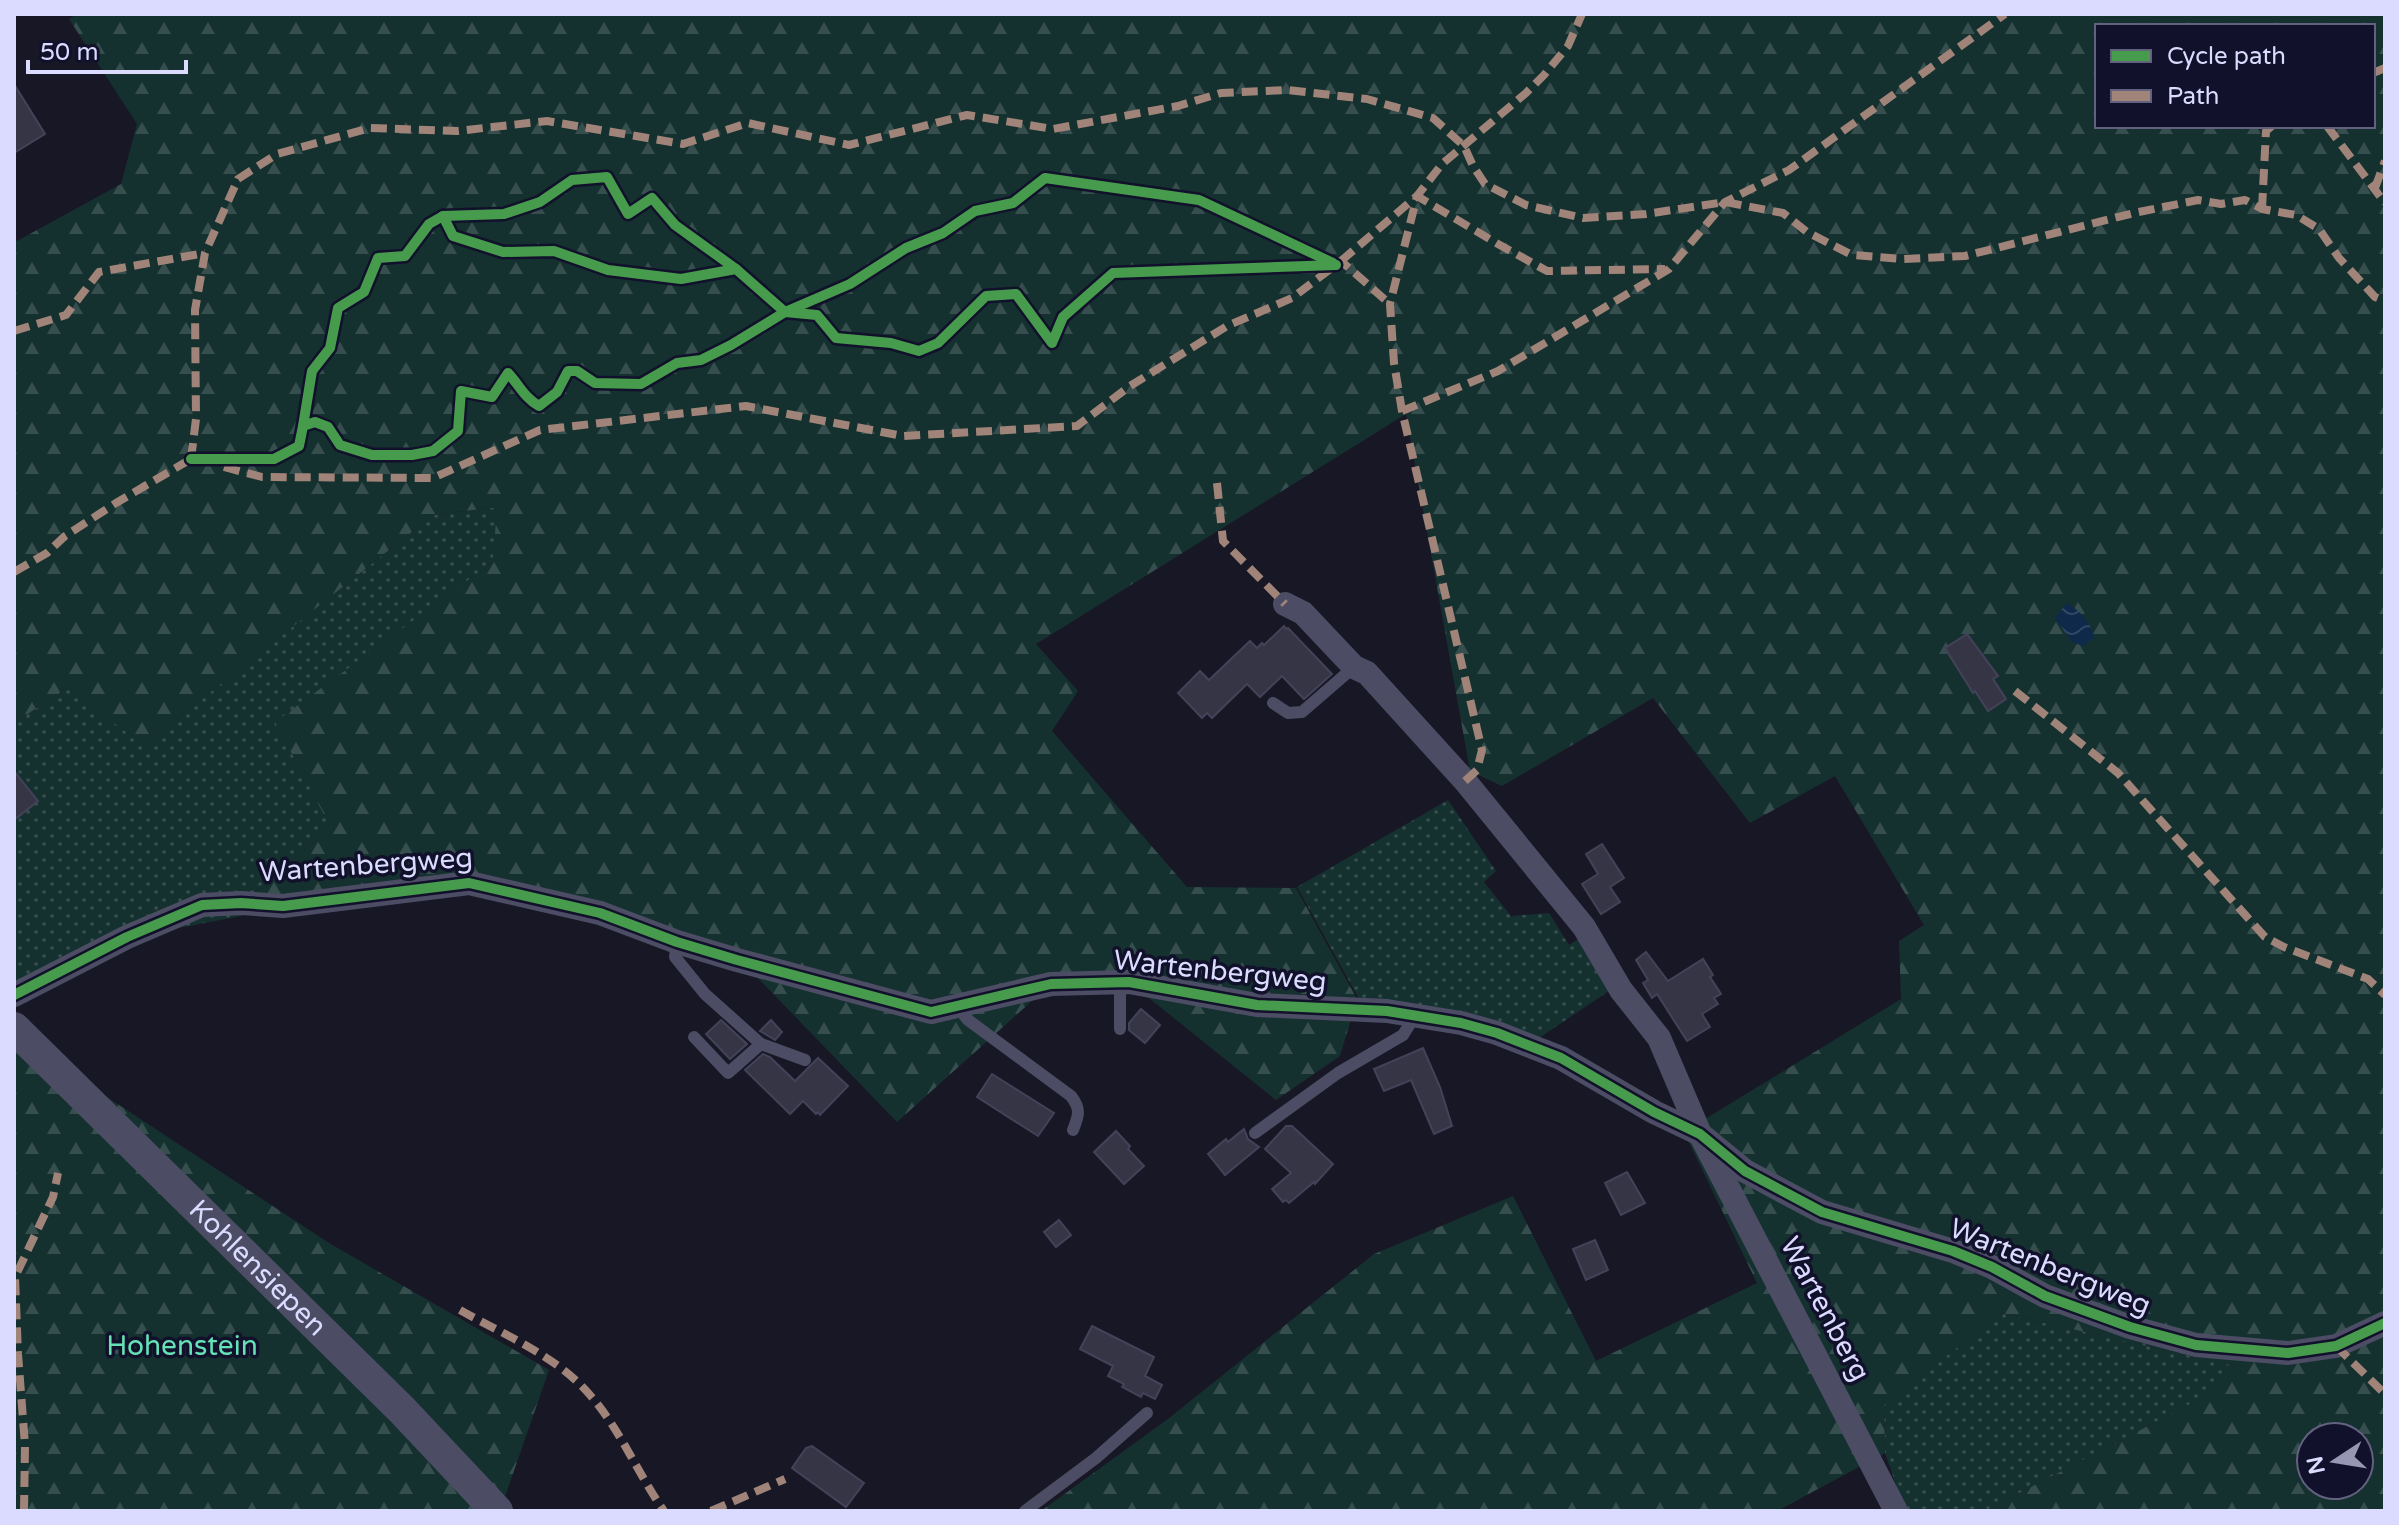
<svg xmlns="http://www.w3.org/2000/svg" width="2399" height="1525" font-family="'Varela Round',sans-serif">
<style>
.grass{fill:url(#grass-dots)}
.forest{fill:url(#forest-firs);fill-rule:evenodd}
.water{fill:url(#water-waves)}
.building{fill:#363546;stroke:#444258;stroke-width:2}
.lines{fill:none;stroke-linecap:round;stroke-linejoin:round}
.service{stroke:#4c4d65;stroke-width:12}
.minor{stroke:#4c4d65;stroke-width:24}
.tertiary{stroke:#4c4d65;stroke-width:32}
.quiet{stroke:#a18479;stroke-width:8;stroke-dasharray:16 8;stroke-linecap:butt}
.cycleway-casing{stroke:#12112b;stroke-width:15}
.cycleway{stroke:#469c4c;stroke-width:10}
.labels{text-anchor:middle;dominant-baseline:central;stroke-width:7;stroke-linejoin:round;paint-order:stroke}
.street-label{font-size:28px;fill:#dbdaff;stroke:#12112b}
.park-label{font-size:28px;fill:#64e1b5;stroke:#12112b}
</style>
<defs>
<pattern id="grass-dots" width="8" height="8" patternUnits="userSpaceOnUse" patternTransform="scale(2)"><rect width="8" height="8" fill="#15312f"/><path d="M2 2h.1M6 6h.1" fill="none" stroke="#364e4e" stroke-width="1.8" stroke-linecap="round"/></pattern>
<pattern id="forest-firs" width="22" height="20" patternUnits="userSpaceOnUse" patternTransform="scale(2)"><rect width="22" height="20" fill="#15312f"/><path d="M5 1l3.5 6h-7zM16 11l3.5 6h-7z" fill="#364e4e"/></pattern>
<pattern id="water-waves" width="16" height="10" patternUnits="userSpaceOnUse" patternTransform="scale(2)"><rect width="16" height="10" fill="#0e294a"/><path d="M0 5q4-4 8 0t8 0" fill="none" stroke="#304765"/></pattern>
</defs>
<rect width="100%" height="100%" fill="#181725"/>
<!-- grass -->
<g class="grass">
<path d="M 498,507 L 493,562 L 276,722 L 331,828 L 241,903 L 241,916 L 153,933 L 14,998 L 14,723 L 67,688 L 144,745 L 433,515 Z"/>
<path d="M 1448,800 L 1496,871 L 1484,882 L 1511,916 L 1549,913 L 1569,945 L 1582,937 L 1612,989 L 1536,1040 L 1359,999 L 1297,887 Z"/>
<path d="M 2001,1313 L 2236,1366 L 2192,1403 L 1985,1511 L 1905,1511 L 1885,1453 L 1884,1405 Z"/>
</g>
<!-- forest -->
<g class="forest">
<path d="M 77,14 L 2385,14 L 2385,1511 L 1985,1511 L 2192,1403 L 2235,1366 L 2001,1313 L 1884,1405 L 1885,1453 L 1777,1511 L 1041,1511 L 1168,1419 L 1374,1254 L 1513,1196 L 1596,1361 L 1757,1283 L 1684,1132 L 1901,999 L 1899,941 L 1924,925 L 1835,776 L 1750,823 L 1653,698 L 1502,786 L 1470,771 L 1406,414 L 1036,644 L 1078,691 L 1052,731 L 1187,887 L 1296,888 L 1357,999 L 1340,1056 L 1276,1100 L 1129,982 L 1051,984 L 897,1122 L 756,976 L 469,883 L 241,903 L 331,828 L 275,722 L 493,562 L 497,507 L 433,515 L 144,745 L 67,688 L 14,723 L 14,238 L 17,241 L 121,184 L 137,124 L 69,19 ZM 2097,26 L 2373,26 L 2373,126 L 2097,126 ZM 2311,1437 L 2359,1437 L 2359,1485 L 2311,1485 Z"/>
<path d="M 14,1036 L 329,1243 L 549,1370 L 500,1511 L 14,1511 Z"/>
</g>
<!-- water -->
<path class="water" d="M 2067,603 C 2080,611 2091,622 2094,638 L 2083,646 L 2072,642 L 2055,618 Z"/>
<!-- building -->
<g class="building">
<path d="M 14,84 L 45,134 L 14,153 Z"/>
<path d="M 1284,626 L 1286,629 L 1288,628 L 1332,674 L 1304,699 L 1282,676 L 1260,697 L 1247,684 L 1212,718 L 1207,713 L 1202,718 L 1178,693 L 1200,671 L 1209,680 L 1250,641 L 1257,648 L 1262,643 L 1264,645 Z"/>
<path d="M 1967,634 L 1998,676 L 1993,679 L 2006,699 L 1988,711 L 1975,691 L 1973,693 L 1945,648 Z"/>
<path d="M 14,771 L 38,801 L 14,820 Z"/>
<path d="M 1602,844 L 1624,878 L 1610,887 L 1620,902 L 1601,914 L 1582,884 L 1598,874 L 1586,854 Z"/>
<path d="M 1646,952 L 1668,981 L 1703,959 L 1713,975 L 1710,977 L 1721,994 L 1714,998 L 1718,1004 L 1702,1014 L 1710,1027 L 1687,1041 L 1657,994 L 1652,998 L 1643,983 L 1648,980 L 1636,960 Z"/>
<path d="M 1141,1009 L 1160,1025 L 1145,1043 L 1129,1030 L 1129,1023 Z"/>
<path d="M 721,1020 L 747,1044 L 730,1059 L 706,1034 Z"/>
<path d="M 771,1020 L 782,1032 L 775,1040 L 760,1031 Z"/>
<path d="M 1423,1048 L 1440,1087 L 1452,1126 L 1434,1134 L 1411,1080 L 1384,1091 L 1374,1069 Z"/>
<path d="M 763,1054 L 770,1057 L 795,1081 L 818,1058 L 848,1086 L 820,1115 L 818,1112 L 816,1114 L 803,1101 L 790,1114 L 745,1070 Z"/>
<path d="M 992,1074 L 1054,1113 L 1038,1136 L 977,1097 Z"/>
<path d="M 1286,1126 L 1292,1126 L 1333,1164 L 1315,1184 L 1314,1182 L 1289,1203 L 1286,1200 L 1283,1202 L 1272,1189 L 1291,1173 L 1265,1149 Z"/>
<path d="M 1244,1129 L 1248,1139 L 1259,1147 L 1225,1175 L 1208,1154 L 1226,1139 L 1228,1142 Z"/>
<path d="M 1116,1131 L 1130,1146 L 1128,1149 L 1144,1166 L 1124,1184 L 1094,1152 Z"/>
<path d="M 1627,1172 L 1645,1203 L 1621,1215 L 1605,1183 Z"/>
<path d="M 1059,1220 L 1071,1235 L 1056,1247 L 1044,1232 Z"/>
<path d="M 1595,1240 L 1608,1270 L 1586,1280 L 1573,1249 Z"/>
<path d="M 1092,1326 L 1154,1357 L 1145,1376 L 1162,1385 L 1155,1399 L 1143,1393 L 1141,1397 L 1122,1387 L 1124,1384 L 1108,1376 L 1113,1366 L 1080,1349 Z"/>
<path d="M 812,1446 L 864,1483 L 846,1507 L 792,1468 L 806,1448 Z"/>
</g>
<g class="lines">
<!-- service -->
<g class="service">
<path d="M 1273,703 L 1288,713 L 1302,712 L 1354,667"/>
<path d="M 677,942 L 675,957 L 705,994 L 761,1044 L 805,1060"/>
<path d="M 958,1007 L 968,1020 L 1071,1096 C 1081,1109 1079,1115 1073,1130"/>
<path d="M 1120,1029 L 1120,982"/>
<path d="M 694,1037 L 728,1073 L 761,1044"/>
<path d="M 1255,1133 L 1338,1073 L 1403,1035 L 1416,1014"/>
<path d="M 1025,1511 L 1096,1458 L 1147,1413"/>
</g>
<!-- minor -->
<g class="minor">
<path d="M 1285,604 L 1303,613 L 1354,667 L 1367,673 L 1465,781 L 1584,927 L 1621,990 L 1659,1038 L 1700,1134 L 1896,1511"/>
<path d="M 14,995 L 127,937 L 202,905 L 241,903 L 283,906 L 469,883 L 600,913 L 677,942 L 737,960 L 931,1012 L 1051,984 L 1129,982 L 1257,1005 L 1387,1011 L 1461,1023 L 1497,1033 L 1561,1058 L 1654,1112 L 1700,1134 L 1745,1171 L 1822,1212 L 1953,1251 L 1992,1267 L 2045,1296 L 2130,1327 L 2196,1345 L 2288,1353 L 2336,1346 L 2385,1323"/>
</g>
<!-- tertiary -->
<path class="tertiary" id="s1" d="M 14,1028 L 402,1410 L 497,1511"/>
<!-- quiet -->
<g class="quiet">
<path d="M 2373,73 L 2385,68"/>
<path d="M 2327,126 L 2385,203"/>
<path d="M 2375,188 L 2385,161"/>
<path d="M 2262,209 L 2266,131 L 2272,126"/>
<path d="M 1341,261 L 1417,196 L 1498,244 L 1547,271 L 1665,269"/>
<path d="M 14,331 L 66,315 L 99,272 L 205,253"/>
<path d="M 1402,411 L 1498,371 L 1669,269 L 1725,202 L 1789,170 L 2005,14"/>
<path d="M 191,459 L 196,419 L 195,310 L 205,253 L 238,179 L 277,154 L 370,128 L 457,131 L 547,121 L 683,144 L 748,123 L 849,145 L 967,115 L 1053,129 L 1178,106 L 1221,93 L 1287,90 L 1367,99 L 1433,118 L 1464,146 L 1473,166 L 1485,184 L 1526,205 L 1583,218 L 1646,214 L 1725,202 L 1783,213 L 1807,232 L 1852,255 L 1903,259 L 1965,256 L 2134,213 L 2198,200 L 2221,204 L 2245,200 L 2262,209 L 2296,215 L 2319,229 L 2339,258 L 2375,297 L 2385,301"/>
<path d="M 224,467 L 262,477 L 433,478 L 540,430 L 746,406 L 903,436 L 1077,426 L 1130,386 L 1227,326 L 1292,298 L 1341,261 L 1390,304"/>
<path d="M 1217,483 L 1223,541 L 1285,604"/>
<path d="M 14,572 L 47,553 L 65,536 L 116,503 L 191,459 L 197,461"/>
<path d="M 2015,691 L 2118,773 L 2265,937 L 2284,947 L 2368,979 L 2385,995"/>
<path d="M 1465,781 L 1477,770 L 1482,750 L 1402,411 L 1394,363 L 1390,304 L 1417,196 L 1442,164 L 1526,93 L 1544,75 L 1568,46 L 1582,14"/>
<path d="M 460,1310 C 504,1335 557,1356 590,1395 C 620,1429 638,1474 664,1511"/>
<path d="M 2336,1346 L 2385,1394"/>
<path d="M 24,1511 L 25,1445 L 18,1354 L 15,1277 L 53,1197 L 58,1173"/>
<path d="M 711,1511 L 785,1479"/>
</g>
<defs>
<g id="cycleway">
<path d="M 443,216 L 504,214 L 540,202 L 572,180 L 607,177 L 628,214 L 652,198 L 675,225 L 736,269"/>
<path d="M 303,426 L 312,371 L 330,348 L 338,308 L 364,292 L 378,258 L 405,256 L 429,224 L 443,216 L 453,236 L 503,252 L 554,251 L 608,270 L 681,279 L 736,269 L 785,312 L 850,284 L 906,248 L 943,233 L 975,211 L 1013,203 L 1045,178 L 1199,200 L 1333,263"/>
<path d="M 191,459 L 274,459 L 299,446 L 303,426 L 315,422 L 328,427 L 340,445 L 372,455 L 412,455 L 433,451 L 458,431 L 461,391 L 492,397 L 508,373 C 520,386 524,397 539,406 L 557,392 L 568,371 L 577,371 L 595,383 L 641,384 L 677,363 L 701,360 L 731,345 L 785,312 L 817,315 L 836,338 L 891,343 L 919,351 L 938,343 L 986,296 L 1016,294 L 1052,343 L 1063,317 L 1113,273 L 1336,265"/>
<path d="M 14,995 L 127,937 L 202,905 L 241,903 L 283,906 L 469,883 L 600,913 L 677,942 L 737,960 L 931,1012 L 1051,984 L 1129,982 L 1257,1005 L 1387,1011 L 1461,1023 L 1497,1033 L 1561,1058 L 1654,1112 L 1700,1134 L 1745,1171 L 1822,1212 L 1953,1251 L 1992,1267 L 2045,1296 L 2130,1327 L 2196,1345 L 2288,1353 L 2336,1346 L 2385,1323"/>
</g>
</defs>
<!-- cycleway casing -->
<use href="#cycleway" class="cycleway-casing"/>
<!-- cycleway -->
<use href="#cycleway" class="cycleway"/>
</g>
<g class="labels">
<!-- street labels -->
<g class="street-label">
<text transform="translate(366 865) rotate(-4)">Wartenbergweg</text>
<text transform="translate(1220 971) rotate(6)">Wartenbergweg</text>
<text stroke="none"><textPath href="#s1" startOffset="342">Kohlensiepen</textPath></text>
<text transform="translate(2050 1267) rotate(22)">Wartenbergweg</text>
<text transform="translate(1825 1309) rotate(62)">Wartenberg</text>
</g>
<!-- park labels -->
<g class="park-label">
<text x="182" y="1346">Hohenstein</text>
</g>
</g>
<!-- border -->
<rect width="2399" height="1525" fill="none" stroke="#dbdaff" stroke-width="32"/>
<!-- legend -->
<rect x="2095" y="24" width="280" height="104" fill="#12112b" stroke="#626180" stroke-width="2"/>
<rect x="2111" y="50" width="40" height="12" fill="#469c4c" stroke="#626180" stroke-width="2"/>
<text x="2167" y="64" font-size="24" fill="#dbdaff">Cycle path</text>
<rect x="2111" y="90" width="40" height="12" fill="#a18479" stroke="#626180" stroke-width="2"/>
<text x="2167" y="104" font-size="24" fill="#dbdaff">Path</text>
<!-- north arrow -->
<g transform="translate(2335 1461) rotate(258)"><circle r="38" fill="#12112b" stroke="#626180" stroke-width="2"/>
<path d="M0-6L14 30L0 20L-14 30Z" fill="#9796b3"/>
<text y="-12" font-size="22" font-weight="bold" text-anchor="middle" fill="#dbdaff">N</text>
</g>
<!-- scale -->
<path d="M28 60v12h158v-12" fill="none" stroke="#dbdaff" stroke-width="4"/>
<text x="40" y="60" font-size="24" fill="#dbdaff" stroke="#12112b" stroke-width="6" paint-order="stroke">50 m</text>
</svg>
